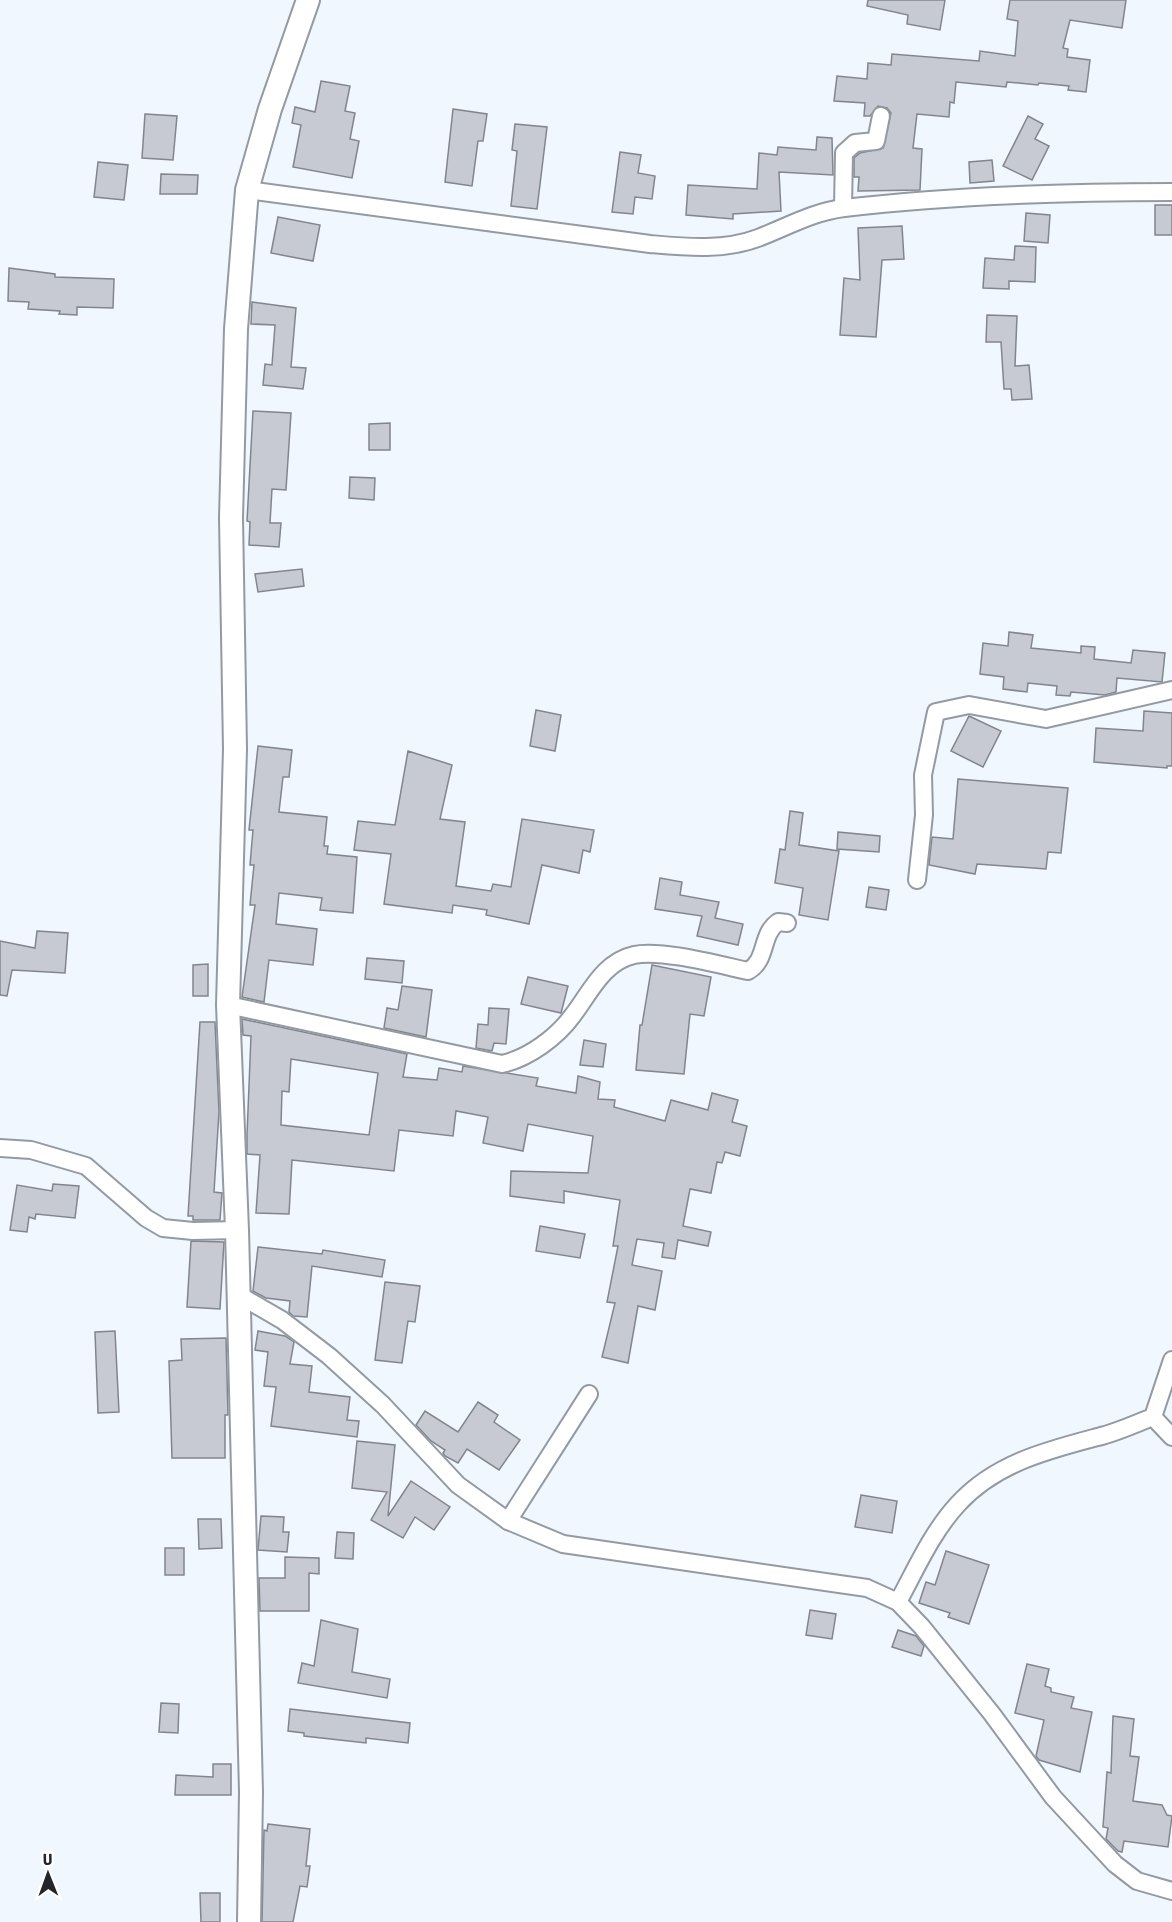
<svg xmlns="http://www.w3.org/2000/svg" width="1172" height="1922" font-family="'Asap Condensed',sans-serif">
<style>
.building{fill:#c7c9d3;stroke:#83858e;stroke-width:1.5;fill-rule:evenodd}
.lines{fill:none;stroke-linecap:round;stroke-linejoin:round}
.street-casing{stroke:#939aa2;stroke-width:20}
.secondary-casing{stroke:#939aa2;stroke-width:26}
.street{stroke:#fff;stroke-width:16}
.secondary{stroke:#fff;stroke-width:22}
</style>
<rect width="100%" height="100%" fill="#f1f7fe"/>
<!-- building -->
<g class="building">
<path d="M 868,0 L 945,0 L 940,30 L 907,24 L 908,15 L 867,6 Z"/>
<path d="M 1010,0 L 1126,0 L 1122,28 L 1070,20 L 1063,48 L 1068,49 L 1067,57 L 1090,60 L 1086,92 L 1068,90 L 1069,86 L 1039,83 L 1038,85 L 1007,82 L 1006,87 L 956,82 L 954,103 L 950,102 L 949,117 L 917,114 L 913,148 L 922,149 L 920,190 L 858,191 L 859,177 L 854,177 L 854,158 L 860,153 L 883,148 L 891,113 L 887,108 L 878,106 L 870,116 L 864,116 L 865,103 L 834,101 L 837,76 L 867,79 L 868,63 L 891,65 L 892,54 L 979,61 L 980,51 L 1015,56 L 1018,21 L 1007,19 Z"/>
<path d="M 321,81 L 350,86 L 345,111 L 355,113 L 350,139 L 359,141 L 352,178 L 293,167 L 301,125 L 292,123 L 295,107 L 315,112 Z"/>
<path d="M 453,109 L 487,114 L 483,141 L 478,141 L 472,186 L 445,182 Z"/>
<path d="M 145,114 L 177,116 L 173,160 L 142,158 Z"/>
<path d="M 1028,116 L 1043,124 L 1035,139 L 1049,146 L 1032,180 L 1003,166 Z"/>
<path d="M 515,124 L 547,127 L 537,209 L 511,206 L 517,151 L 512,150 Z"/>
<path d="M 817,137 L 832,138 L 833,175 L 779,172 L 781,211 L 733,214 L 733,219 L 686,215 L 688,185 L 757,189 L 759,153 L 777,155 L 778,147 L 816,150 Z"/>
<path d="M 620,152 L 641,155 L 638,173 L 655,176 L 652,199 L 635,197 L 633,214 L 612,212 Z"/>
<path d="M 992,160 L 994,181 L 970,183 L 969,162 Z"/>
<path d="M 98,162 L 128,165 L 124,200 L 94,197 Z"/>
<path d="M 161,174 L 198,175 L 197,194 L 160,194 Z"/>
<rect x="1155" y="205" width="17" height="30"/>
<path d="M 1026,213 L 1050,215 L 1048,243 L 1024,241 Z"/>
<path d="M 278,217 L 320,225 L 313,261 L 271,253 Z"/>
<path d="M 902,226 L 904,259 L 882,260 L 876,337 L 840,335 L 844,278 L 860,280 L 858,228 Z"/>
<path d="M 1015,246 L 1036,247 L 1035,282 L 1009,281 L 1009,289 L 983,288 L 985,258 L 1014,260 Z"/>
<path d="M 9,268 L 55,274 L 55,277 L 114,279 L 113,308 L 77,307 L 77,315 L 59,314 L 60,311 L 28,309 L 29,302 L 8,301 Z"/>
<path d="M 252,302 L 296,308 L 291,367 L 306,368 L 303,389 L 263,385 L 265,364 L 272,365 L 275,325 L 251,324 Z"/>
<path d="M 987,315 L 1017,316 L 1015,366 L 1029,365 L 1032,399 L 1012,400 L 1011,389 L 1004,389 L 1001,342 L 986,342 Z"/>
<path d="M 253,411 L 291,413 L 286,490 L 272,489 L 270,523 L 281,523 L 279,547 L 249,545 L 250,522 L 247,521 Z"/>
<path d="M 390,423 L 390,450 L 369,450 L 369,424 Z"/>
<path d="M 350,477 L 375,478 L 374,500 L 349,498 Z"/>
<path d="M 302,569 L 304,586 L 258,592 L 255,574 Z"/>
<path d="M 1009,632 L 1033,635 L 1031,648 L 1081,653 L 1081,646 L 1095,647 L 1094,659 L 1131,663 L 1133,650 L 1165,653 L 1162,682 L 1117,678 L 1116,692 L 1105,695 L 1071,692 L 1070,696 L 1056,695 L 1057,686 L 1028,683 L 1027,692 L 1003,689 L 1004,677 L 980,674 L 983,643 L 1008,646 Z"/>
<path d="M 536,710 L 561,715 L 555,751 L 530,746 Z"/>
<path d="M 1144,711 L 1172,713 L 1172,766 L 1167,766 L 1167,768 L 1094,762 L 1096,728 L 1143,731 Z"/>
<path d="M 969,716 L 1001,731 L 983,767 L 951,751 Z"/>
<path d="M 258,746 L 292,750 L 289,777 L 283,777 L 279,812 L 327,817 L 324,846 L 328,846 L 327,854 L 357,857 L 353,913 L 320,910 L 322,898 L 279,893 L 276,924 L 317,929 L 313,965 L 269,960 L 264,1002 L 242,997 L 255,905 L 250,905 L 254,865 L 250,865 L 253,830 L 249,830 Z"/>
<path d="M 408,751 L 452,765 L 440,819 L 465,822 L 456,886 L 491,891 L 493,884 L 511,887 L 522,819 L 594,830 L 590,852 L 583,850 L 579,873 L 542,865 L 529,924 L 486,915 L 487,910 L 453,905 L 452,913 L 384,904 L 391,854 L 354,850 L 358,821 L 395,825 Z"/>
<path d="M 958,779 L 1068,788 L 1061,853 L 1048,852 L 1046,869 L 977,864 L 975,874 L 929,865 L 932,837 L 953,839 Z"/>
<path d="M 790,811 L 803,813 L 799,845 L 839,851 L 828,920 L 799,915 L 803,888 L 775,883 L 780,849 L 785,850 Z"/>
<path d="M 838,832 L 880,836 L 879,852 L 837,849 Z"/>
<path d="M 660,878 L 682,882 L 680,895 L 719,902 L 715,918 L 743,924 L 738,945 L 697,936 L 702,916 L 655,909 Z"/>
<path d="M 869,887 L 889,890 L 886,910 L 866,907 Z"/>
<path d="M 37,931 L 68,933 L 65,973 L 12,970 L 7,996 L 0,995 L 0,941 L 35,948 Z"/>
<path d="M 367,958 L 404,961 L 402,983 L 365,979 Z"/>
<path d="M 208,964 L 208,996 L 193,996 L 193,965 Z"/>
<path d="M 652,965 L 711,977 L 704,1016 L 690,1014 L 684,1074 L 636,1070 L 640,1025 L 642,1025 Z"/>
<path d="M 528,977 L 568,986 L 561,1013 L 521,1004 Z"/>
<path d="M 402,986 L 432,990 L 426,1037 L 384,1028 L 387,1008 L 398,1010 Z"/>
<path d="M 489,1008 L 509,1009 L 506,1044 L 494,1043 L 492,1051 L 476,1048 L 478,1024 L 488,1025 Z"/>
<path d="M 242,1019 L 407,1054 L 403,1077 L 437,1080 L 439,1068 L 462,1072 L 463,1066 L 538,1078 L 536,1086 L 576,1093 L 578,1076 L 600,1082 L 598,1099 L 615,1100 L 614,1107 L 665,1121 L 671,1100 L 708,1110 L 712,1093 L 738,1100 L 732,1122 L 747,1126 L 740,1156 L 725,1152 L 722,1163 L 717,1162 L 711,1193 L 690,1189 L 683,1226 L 711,1232 L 708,1246 L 678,1240 L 675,1259 L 662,1257 L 664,1243 L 637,1239 L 632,1265 L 662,1271 L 655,1310 L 638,1306 L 628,1363 L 602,1357 L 615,1303 L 607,1302 L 618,1246 L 613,1246 L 620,1200 L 564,1191 L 564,1203 L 510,1196 L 511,1171 L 588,1173 L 593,1136 L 528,1124 L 523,1151 L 483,1143 L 488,1117 L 456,1111 L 453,1136 L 399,1130 L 394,1171 L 292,1160 L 289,1214 L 256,1213 L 260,1155 L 247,1154 L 247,1135 L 251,1036 L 243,1035 ZM 291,1059 L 378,1073 L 369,1135 L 281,1125 L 282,1091 L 289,1092 Z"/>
<path d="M 200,1022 L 215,1022 L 219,1112 L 214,1192 L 222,1193 L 220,1220 L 193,1220 L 193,1216 L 188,1216 Z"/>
<path d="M 584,1040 L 606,1044 L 603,1067 L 580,1065 Z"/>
<path d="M 53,1184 L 79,1186 L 75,1218 L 36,1214 L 35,1219 L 29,1217 L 27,1232 L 10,1230 L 17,1185 L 52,1191 Z"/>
<path d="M 540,1226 L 585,1234 L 580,1258 L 536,1251 Z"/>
<path d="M 191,1241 L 224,1242 L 220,1309 L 187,1307 Z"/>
<path d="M 258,1247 L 322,1254 L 323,1250 L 385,1260 L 382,1277 L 312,1266 L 307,1317 L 293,1316 L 289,1312 L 290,1301 L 266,1298 L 253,1291 Z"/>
<path d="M 385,1282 L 420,1286 L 415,1322 L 408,1321 L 402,1363 L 375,1360 Z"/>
<path d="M 115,1331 L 119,1412 L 98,1413 L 95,1332 Z"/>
<path d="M 258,1331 L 285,1336 L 294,1342 L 290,1364 L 312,1366 L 309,1392 L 350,1397 L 347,1420 L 359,1421 L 357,1437 L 271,1426 L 276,1387 L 264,1386 L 268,1352 L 255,1350 Z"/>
<path d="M 226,1338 L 228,1415 L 225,1415 L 225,1458 L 172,1458 L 169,1361 L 182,1360 L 181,1339 Z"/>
<path d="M 478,1402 L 498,1415 L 494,1422 L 520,1440 L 499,1470 L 467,1449 L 458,1463 L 445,1456 L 443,1453 L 445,1450 L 431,1441 L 416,1425 L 425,1411 L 458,1432 Z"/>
<path d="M 357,1441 L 395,1445 L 388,1516 L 411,1481 L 450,1507 L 434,1530 L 415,1517 L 403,1538 L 371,1520 L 387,1492 L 352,1488 Z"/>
<path d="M 861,1495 L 897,1501 L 892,1533 L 855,1527 Z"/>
<path d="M 261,1516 L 284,1517 L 283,1532 L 289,1532 L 287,1552 L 258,1550 Z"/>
<path d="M 198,1519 L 221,1519 L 222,1548 L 199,1549 Z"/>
<path d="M 337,1532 L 354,1533 L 353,1559 L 335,1558 Z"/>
<rect x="165" y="1548" width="19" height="27"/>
<path d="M 946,1551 L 989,1565 L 969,1624 L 948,1617 L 950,1613 L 919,1603 L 926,1582 L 935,1585 Z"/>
<path d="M 285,1557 L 319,1558 L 319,1574 L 309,1573 L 309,1611 L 260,1611 L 259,1578 L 285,1578 Z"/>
<path d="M 810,1610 L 836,1614 L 832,1639 L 806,1635 Z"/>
<path d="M 321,1620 L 358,1629 L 352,1672 L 390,1679 L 387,1698 L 298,1683 L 302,1663 L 314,1666 Z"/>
<path d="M 898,1630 L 916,1636 L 924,1646 L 921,1656 L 892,1647 Z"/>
<path d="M 1027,1664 L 1049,1669 L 1045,1686 L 1051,1688 L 1051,1692 L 1074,1697 L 1071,1708 L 1092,1712 L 1080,1772 L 1039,1760 L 1036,1756 L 1044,1720 L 1015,1713 Z"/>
<path d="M 161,1703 L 179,1704 L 178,1733 L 159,1732 Z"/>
<path d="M 290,1709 L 410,1723 L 408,1743 L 366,1738 L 366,1743 L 304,1736 L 304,1733 L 288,1731 Z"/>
<path d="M 1113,1716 L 1134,1719 L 1130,1756 L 1139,1757 L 1133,1801 L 1162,1805 L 1167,1815 L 1172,1816 L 1168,1847 L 1124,1841 L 1122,1852 L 1118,1851 L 1106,1839 L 1108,1828 L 1103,1827 L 1107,1772 L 1111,1773 Z"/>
<path d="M 213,1764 L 231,1764 L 231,1795 L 175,1795 L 176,1775 L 213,1777 Z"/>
<path d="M 268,1824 L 310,1829 L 306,1866 L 310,1866 L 307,1887 L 300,1886 L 293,1922 L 262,1922 L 264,1830 L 267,1831 Z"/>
<path d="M 200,1893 L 220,1893 L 220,1922 L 201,1922 Z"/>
</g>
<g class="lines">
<defs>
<g id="street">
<path d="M 247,190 L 650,244 C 685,247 724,251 758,238 C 787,227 812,212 844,208 C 953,195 1063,192 1172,192"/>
<path d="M 843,208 L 844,153 L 855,143 L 876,141 L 881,116"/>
<path d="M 917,880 L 924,815 L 923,775 L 936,712 L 969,705 L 1046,719 L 1172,690"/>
<path d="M 228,1005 L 502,1064 C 529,1058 557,1037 573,1015 C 590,993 603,962 634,955 C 661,949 720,965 748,971 C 768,960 760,935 778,922 L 787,923"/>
<path d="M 0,1148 L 31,1150 L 86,1166 L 146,1218 L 163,1228 L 193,1231 L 237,1230"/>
<path d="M 239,1295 L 282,1320 L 329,1356 L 383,1405 L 458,1485 L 508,1521 L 563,1544 L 867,1588 L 898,1602 L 922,1627 L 992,1714 L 1053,1797 L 1115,1864 L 1137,1881 L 1172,1891"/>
<path d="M 1153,1417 L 1172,1437"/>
<path d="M 508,1521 L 589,1394"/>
<path d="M 898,1602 C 916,1569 932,1532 958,1504 C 997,1461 1053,1449 1105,1435 C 1122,1430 1137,1423 1153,1417 L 1172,1360"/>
</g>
<path id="secondary" d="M 249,1922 L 251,1792 L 237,1230 L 228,1005 L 235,749 L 231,518 L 236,329 L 247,190 L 270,109 L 308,0"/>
</defs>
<!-- street casing -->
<use href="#street" class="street-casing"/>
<!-- secondary casing -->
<use href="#secondary" class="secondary-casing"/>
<!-- street -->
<use href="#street" class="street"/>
<!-- secondary -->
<use href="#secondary" class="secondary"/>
</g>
<!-- north arrow -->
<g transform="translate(48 1874) rotate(359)" stroke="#ffffff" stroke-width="4.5" paint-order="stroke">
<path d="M0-4.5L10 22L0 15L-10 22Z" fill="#232528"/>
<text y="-9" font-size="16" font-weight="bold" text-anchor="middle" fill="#232528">U</text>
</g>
</svg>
